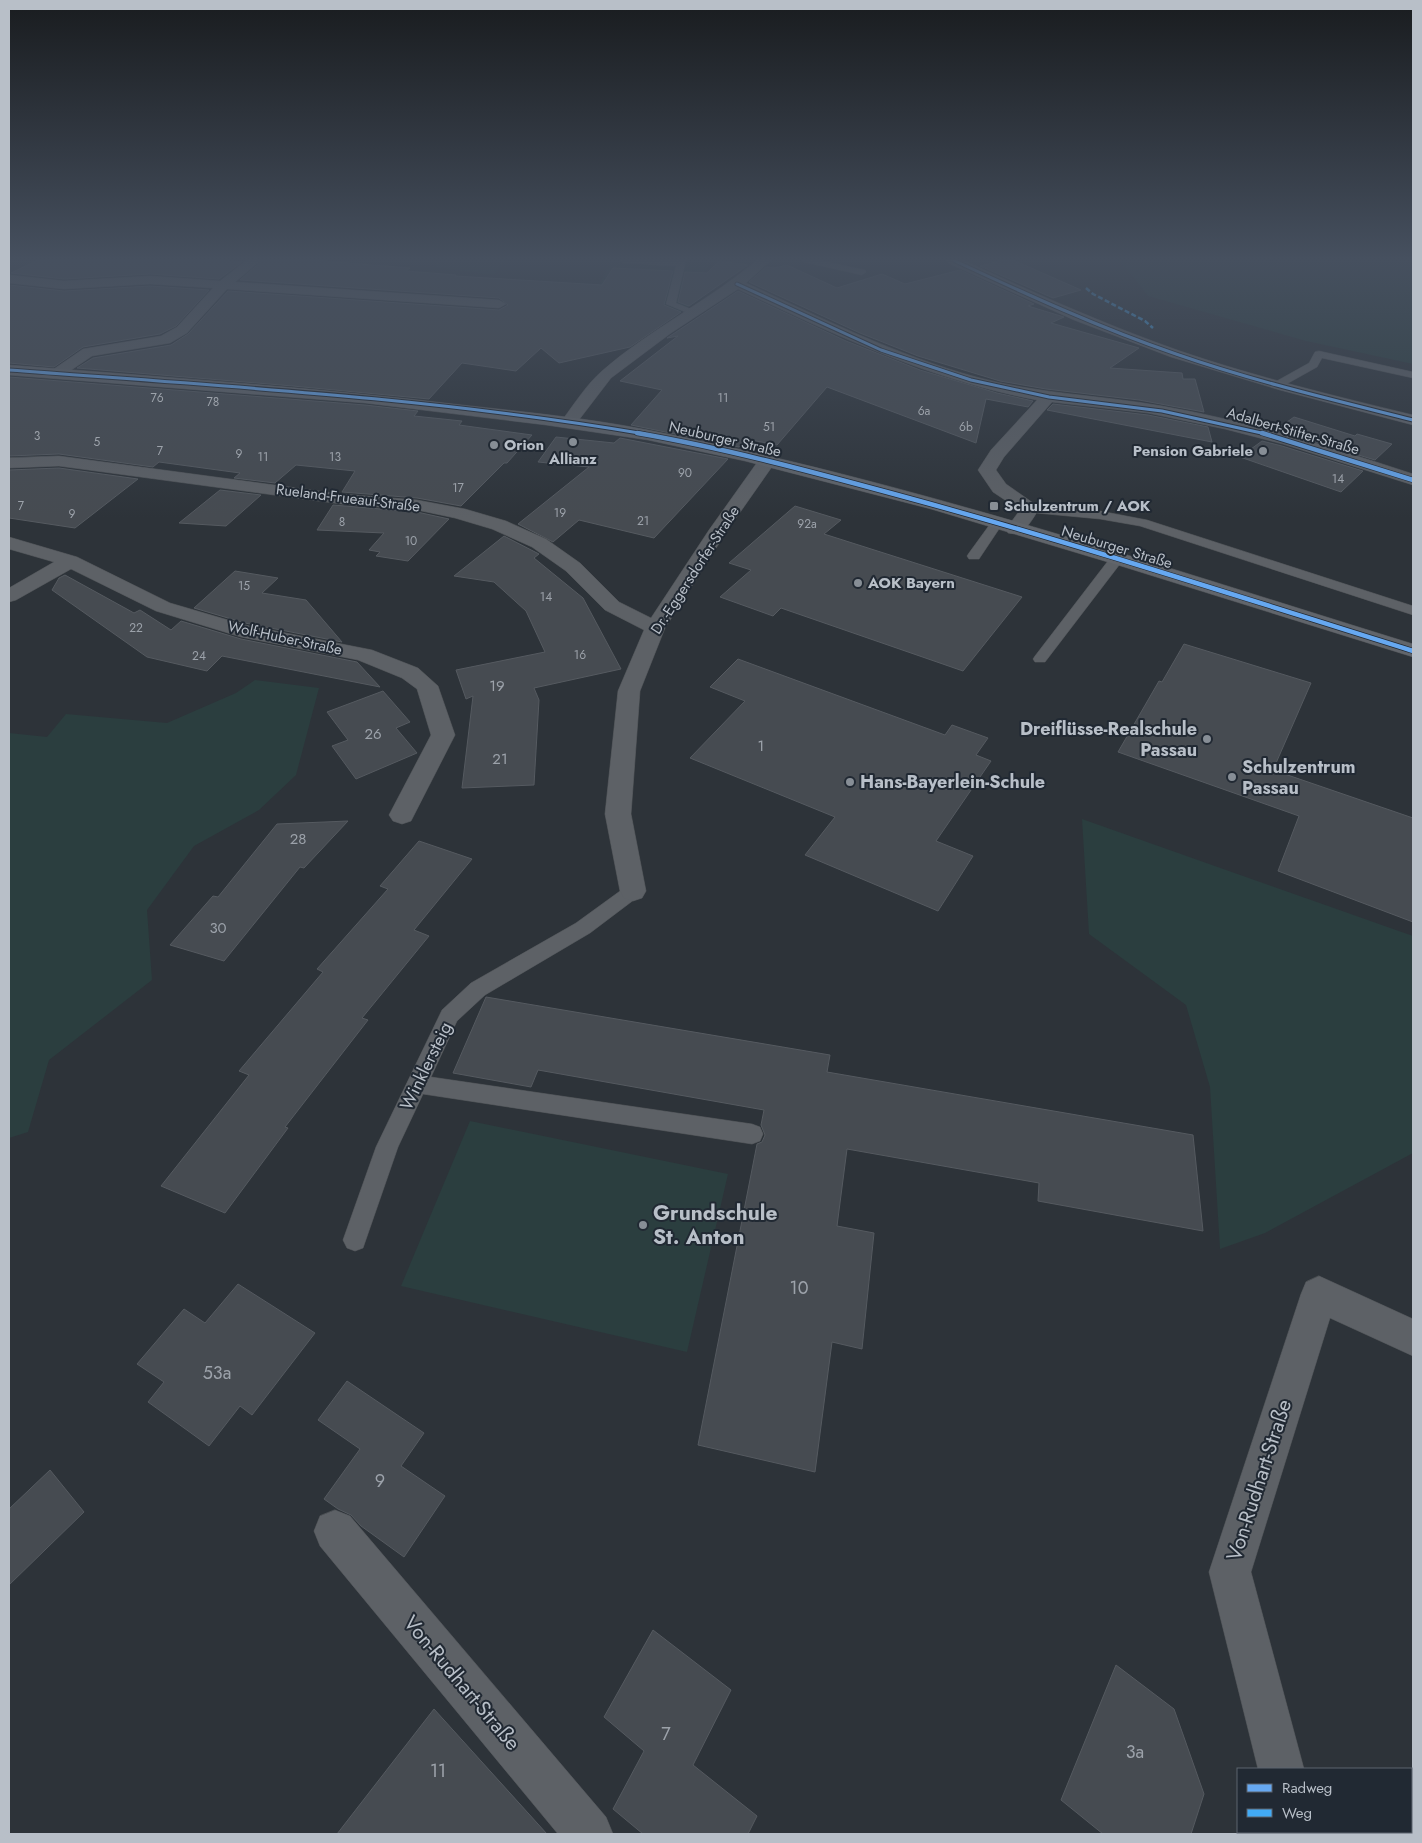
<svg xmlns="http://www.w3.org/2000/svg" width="1422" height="1843" font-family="Jost,sans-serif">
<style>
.green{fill:#2b3e3f}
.building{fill:#464b51;stroke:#555a60}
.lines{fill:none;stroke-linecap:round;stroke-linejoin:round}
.lane-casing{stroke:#4b4f53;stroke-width:1}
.street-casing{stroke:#4b4f53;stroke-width:1}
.secondary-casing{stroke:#4b4f53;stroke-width:1}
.lane{fill:#5d6166;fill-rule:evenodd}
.street{fill:#5d6166;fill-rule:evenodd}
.secondary{fill:#61656b;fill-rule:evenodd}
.quiet{stroke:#42abf6;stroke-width:2.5;stroke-dasharray:5 2.5;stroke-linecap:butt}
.cycleway-far1-casing{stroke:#212933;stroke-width:5}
.cycleway-casing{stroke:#212933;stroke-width:6}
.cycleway-far1{stroke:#66a8f1;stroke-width:3}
.cycleway{stroke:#66a8f1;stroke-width:4.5}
.poi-dot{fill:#878e96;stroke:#212933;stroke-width:2}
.labels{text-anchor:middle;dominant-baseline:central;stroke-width:4;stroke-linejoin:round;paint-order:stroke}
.far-number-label{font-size:12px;fill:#9ca2aa}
.far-street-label{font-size:15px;fill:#b8bfc8;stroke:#212933}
.far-poi-label{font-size:15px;font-weight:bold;fill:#b8bfc8;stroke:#212933;text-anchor:start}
.number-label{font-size:15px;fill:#9ca2aa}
.poi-label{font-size:18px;font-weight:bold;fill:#b8bfc8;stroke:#212933;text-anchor:start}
.street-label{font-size:18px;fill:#b8bfc8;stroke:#212933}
.near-number-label{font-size:18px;fill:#9ca2aa}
.near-poi-label{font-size:21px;font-weight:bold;fill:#b8bfc8;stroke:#212933;text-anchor:start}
.near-street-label{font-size:21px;fill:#b8bfc8;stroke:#212933}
</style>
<rect width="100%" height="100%" fill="#2d3339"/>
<!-- green -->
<g class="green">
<path d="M 441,260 L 504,260 L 494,275 L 434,267 Z"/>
<path d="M 604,260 L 713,260 L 699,279 L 702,298 L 669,320 L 587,309 L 611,262 Z"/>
<path d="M 1114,260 L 1413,260 L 1413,364 L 1306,341 L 1148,296 L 1121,262 Z"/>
<path d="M 255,680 L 319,688 L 296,775 L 259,810 L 194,846 L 147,910 L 152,980 L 49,1060 L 28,1132 L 9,1138 L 9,733 L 47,737 L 66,714 L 167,723 L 236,693 Z"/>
<path d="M 1082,819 L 1413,936 L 1413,1153 L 1265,1233 L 1220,1249 L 1210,1087 L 1186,1005 L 1089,934 Z"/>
<path d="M 470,1121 L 728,1174 L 687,1352 L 401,1286 Z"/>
</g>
<!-- building -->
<g class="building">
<path d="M 38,260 L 212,260 L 242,262 L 219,279 L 150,274 L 64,279 L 11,273 Z"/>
<path d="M 263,260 L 311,260 L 410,268 L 406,271 L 456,275 L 455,276 L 602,285 L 613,268 L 673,271 L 664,305 L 681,312 L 630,347 L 559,363 L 541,348 L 516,371 L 462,363 L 429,399 L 293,386 L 77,368 L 93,358 L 171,345 L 188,334 L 228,291 L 499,310 L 508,305 L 499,298 L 240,280 Z"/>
<path d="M 1004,260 L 1013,260 L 1081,290 L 1053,298 L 980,266 Z"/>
<path d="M 719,261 L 748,265 L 689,306 L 678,302 L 685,272 L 707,273 Z"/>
<path d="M 787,265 L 837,288 L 882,274 L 905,284 L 960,270 L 1034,304 L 1028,306 L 1064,317 L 1051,323 L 1139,348 L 1110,368 L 1182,373 L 1183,379 L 1195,379 L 1204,412 L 1139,400 L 1046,389 L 1000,381 L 918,356 L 860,333 L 749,282 L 766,267 L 774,268 Z"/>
<path d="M 9,285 L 64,291 L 150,286 L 209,290 L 176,326 L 160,334 L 83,347 L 54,367 L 9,363 Z"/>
<path d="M 738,291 L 846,341 L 920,370 L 997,393 L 1033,401 L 1028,407 L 986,399 L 976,443 L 827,387 L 777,445 L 746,439 L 739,447 L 631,425 L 662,390 L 620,381 L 678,336 L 667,338 Z"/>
<path d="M 9,377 L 365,405 L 418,411 L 414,416 L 462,421 L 459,425 L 532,435 L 507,463 L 504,463 L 461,506 L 417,498 L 342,492 L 355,471 L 296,465 L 275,483 L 234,478 L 240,473 L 159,462 L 153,467 L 59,454 L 9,456 Z"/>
<path d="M 1053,404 L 1148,415 L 1208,427 L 1212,442 L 1047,410 Z"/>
<path d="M 1294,417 L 1355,436 L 1357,434 L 1392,444 L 1375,460 L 1276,430 Z"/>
<path d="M 556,437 L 614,443 L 620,438 L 728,459 L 654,538 L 579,520 L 553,542 L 518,524 L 589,467 L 538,462 Z"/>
<path d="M 1262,441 L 1282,446 L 1363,471 L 1341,492 L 1240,457 Z"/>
<path d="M 59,468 L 138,479 L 75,528 L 9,518 L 9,470 Z"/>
<path d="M 220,490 L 261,495 L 226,526 L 179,523 Z"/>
<path d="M 333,505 L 417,512 L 449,519 L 408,561 L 376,556 L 380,552 L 369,550 L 384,533 L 317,530 Z"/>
<path d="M 795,506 L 841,520 L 824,534 L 1022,597 L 963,671 L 781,608 L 773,616 L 720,597 L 751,570 L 729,563 Z"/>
<path d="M 504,536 L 539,554 L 534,558 L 583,598 L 621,669 L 534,688 L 539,700 L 534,785 L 462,788 L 473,696 L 466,699 L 456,670 L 545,652 L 526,611 L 494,582 L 454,576 Z"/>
<path d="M 235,571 L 278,578 L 262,593 L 306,600 L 342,642 L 245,623 L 194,608 Z"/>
<path d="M 65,575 L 134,613 L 140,610 L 171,630 L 181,621 L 241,639 L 357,662 L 380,687 L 222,656 L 207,671 L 147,657 L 52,590 L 59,578 Z"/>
<path d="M 1184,644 L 1311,683 L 1273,770 L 1413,818 L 1413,922 L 1278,871 L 1299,816 L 1118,752 L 1159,681 L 1162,682 Z"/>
<path d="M 738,659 L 945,735 L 952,725 L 988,738 L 976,755 L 991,761 L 936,841 L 973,856 L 938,911 L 805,855 L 835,817 L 690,758 L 745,701 L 710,687 Z"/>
<path d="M 383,691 L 410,722 L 396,728 L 417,753 L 356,779 L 332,746 L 348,740 L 327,712 Z"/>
<path d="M 348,821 L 304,868 L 300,867 L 224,961 L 170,945 L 213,896 L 218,897 L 277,824 Z"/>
<path d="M 419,841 L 472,859 L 414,930 L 429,936 L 362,1018 L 368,1020 L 285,1127 L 288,1128 L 225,1213 L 161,1186 L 249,1075 L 239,1071 L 323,972 L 317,969 L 388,889 L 380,886 Z"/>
<path d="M 486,997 L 830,1055 L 827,1072 L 1193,1135 L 1203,1231 L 1038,1201 L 1039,1183 L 847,1149 L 837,1226 L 874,1233 L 862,1349 L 832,1342 L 815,1472 L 698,1445 L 757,1144 L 762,1142 L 765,1135 L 761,1125 L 764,1110 L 538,1070 L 531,1087 L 453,1073 Z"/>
<path d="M 238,1284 L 315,1333 L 252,1415 L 240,1406 L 209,1446 L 148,1402 L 164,1382 L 137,1364 L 184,1309 L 205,1323 Z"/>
<path d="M 347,1381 L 424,1433 L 401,1466 L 445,1496 L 404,1557 L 361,1526 L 351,1515 L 338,1509 L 324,1499 L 360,1449 L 318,1420 Z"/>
<path d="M 50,1470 L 84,1512 L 9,1585 L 9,1509 Z"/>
<path d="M 653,1630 L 731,1690 L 693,1765 L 757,1816 L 748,1834 L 643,1834 L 613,1809 L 644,1751 L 604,1717 Z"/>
<path d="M 1116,1665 L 1174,1709 L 1204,1794 L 1191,1834 L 1103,1834 L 1061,1800 Z"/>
<path d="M 434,1709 L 547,1834 L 337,1834 Z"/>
</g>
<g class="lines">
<defs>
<g id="lane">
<path d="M 620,260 L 686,260 L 676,303 L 698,312 L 693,315 L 690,314 L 666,304 L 676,266 L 624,263 Z"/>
<path d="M 803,260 L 818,260 L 865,270 L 866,272 L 862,275 L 804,262 Z"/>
<path d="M 1319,351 L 1413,372 L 1413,378 L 1322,358 L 1317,367 L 1283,386 L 1275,386 L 1274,384 L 1275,382 L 1309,363 L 1315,352 Z"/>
<path d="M 1030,505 L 1100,511 L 1147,520 L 1413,606 L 1413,615 L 1140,526 L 1100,519 L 1026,512 L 1024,509 Z"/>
<path d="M 997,519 L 1003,523 L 979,559 L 969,559 L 967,556 L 969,553 L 993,520 Z"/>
<path d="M 1116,556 L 1123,560 L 1045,662 L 1035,662 L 1033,659 L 1035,656 L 1111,557 Z"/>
<path d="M 633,884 L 639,886 L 642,891 L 639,896 L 590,933 L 485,995 L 457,1021 L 431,1077 L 752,1124 L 760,1127 L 763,1134 L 760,1141 L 752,1144 L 423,1094 L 398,1147 L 363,1248 L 355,1251 L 347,1248 L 343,1240 L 376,1147 L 442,1010 L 471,983 L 576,923 L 627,886 Z"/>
</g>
<g id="street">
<path d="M 247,260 L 261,260 L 235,282 L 499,300 L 506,304 L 499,308 L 227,289 L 187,333 L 170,343 L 92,356 L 61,377 L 51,377 L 48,374 L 51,371 L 83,349 L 161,336 L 177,327 L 213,288 L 150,284 L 64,289 L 9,283 L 9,275 L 64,281 L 150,276 L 220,281 Z"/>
<path d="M 757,260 L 771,260 L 746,283 C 821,318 896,355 976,377 C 1038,394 1100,395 1162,406 C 1248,421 1331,447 1413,474 L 1413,485 L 1283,444 L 1225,429 L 1148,413 L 1052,402 L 1004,457 L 996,470 L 1006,484 L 1036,505 L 1039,509 C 1031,521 1024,537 1008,533 L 1006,529 L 1020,510 L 993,492 L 978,470 L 991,450 L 1037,400 C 930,380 835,335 738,289 L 671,333 L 611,378 L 575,425 L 563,425 L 561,422 L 563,419 C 575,403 587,384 602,371 C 650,329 709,301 757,260 Z"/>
<path d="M 59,456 L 341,494 L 417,500 L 465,509 L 506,521 L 546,539 L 580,563 L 619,602 L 651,618 L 709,530 L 761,457 L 767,456 L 773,457 L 776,461 L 727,531 L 665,628 L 640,691 L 631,814 L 646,891 L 642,898 L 633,901 L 624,898 L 620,891 L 605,814 L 618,691 L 644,630 L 605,610 L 566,571 L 532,547 L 492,529 L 455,518 L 417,510 L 341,504 L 59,466 L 9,468 L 9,458 Z"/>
<path d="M 9,537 L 77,557 L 170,603 L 245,625 L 372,650 L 418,668 L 438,686 L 455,735 L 411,821 L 402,824 L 393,821 L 389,815 L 431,735 L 417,689 L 402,678 L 358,660 L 241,637 L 156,611 L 71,569 L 16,600 L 9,602 L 9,588 L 54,562 L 9,549 Z"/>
<path d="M 1319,1276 L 1413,1319 L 1413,1356 L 1330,1318 L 1251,1572 L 1304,1769 L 1258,1769 L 1209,1572 L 1301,1294 L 1306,1282 Z"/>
<path d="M 335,1510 L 350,1516 L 606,1817 L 613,1834 L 558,1834 L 320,1546 L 314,1531 L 320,1516 Z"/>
<path d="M 1273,1832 L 1321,1832 L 1322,1834 L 1274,1834 Z"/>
</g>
<g id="secondary">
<path d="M 947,260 L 963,260 C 1034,293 1106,325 1180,351 C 1256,377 1335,396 1413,415 L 1413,425 L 1280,390 L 1171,357 L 1074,320 L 948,263 Z"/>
<path d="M 9,365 C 160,377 312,387 462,405 C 524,412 587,418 648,430 C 908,481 1161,566 1413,644 L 1413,657 L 1121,566 L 931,509 L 745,461 L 648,440 L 546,425 L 365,403 L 9,375 Z"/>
</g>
</defs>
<!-- lane casing -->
<use href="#lane" class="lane-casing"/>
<!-- street casing -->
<use href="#street" class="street-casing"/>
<!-- secondary casing -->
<use href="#secondary" class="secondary-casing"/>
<!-- lane -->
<use href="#lane" class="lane"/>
<!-- street -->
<use href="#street" class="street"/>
<!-- secondary -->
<use href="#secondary" class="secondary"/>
<!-- quiet -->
<path class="quiet" d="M 1086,288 L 1093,294 L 1145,321 L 1153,328"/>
<defs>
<g id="cycleway-far1">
<path d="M 953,260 C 1026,294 1100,328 1176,354 C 1253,381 1334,400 1413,420"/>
<path d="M 737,284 L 881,350 L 971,380 L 1049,397 L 1162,411 L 1266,434"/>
<path d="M 9,370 C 221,386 435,398 645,434"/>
</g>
<g id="cycleway">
<path d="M 637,433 C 724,448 809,471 894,494 C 1068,541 1240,597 1413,651"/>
<path d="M 1262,433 L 1413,480"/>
</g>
</defs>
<!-- cycleway-far1 casing -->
<use href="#cycleway-far1" class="cycleway-far1-casing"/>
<!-- cycleway casing -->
<use href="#cycleway" class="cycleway-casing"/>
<!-- cycleway-far1 -->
<use href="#cycleway-far1" class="cycleway-far1"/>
<!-- cycleway -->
<use href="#cycleway" class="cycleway"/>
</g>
<!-- sky -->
<linearGradient id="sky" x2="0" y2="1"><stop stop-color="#191c1f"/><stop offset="0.5" stop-color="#46505f"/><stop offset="1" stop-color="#46505f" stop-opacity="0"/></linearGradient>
<rect width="1422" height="518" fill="url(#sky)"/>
<!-- markers -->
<g class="poi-dot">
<circle cx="573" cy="442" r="5"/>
<circle cx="494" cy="445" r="5"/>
<circle cx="1263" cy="451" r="5"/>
<rect x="989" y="501" width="10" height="10" rx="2.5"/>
<circle cx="858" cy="583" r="5"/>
<circle cx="1207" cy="739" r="5"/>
<circle cx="1232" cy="777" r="5"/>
<circle cx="850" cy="782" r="5"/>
<circle cx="643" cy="1225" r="5"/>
</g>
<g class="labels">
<!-- far-number labels -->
<g class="far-number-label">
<text x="157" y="398">76</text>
<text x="723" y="398">11</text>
<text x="213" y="402">78</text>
<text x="924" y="411">6a</text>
<text x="769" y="427">51</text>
<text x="966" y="427">6b</text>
<text x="37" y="436">3</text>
<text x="97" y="442">5</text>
<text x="160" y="451">7</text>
<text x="239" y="454">9</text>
<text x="263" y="457">11</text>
<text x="335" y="457">13</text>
<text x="685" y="473">90</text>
<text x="1338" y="479">14</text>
<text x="458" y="488">17</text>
<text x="21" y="506">7</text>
<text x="560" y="513">19</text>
<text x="72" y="514">9</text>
<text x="643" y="521">21</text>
<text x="342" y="522">8</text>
<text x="807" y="524">92a</text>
<text x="411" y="541">10</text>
<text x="244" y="586">15</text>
<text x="546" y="597">14</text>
<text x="136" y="628">22</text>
<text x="580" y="655">16</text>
<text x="199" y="656">24</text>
</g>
<!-- far-street labels -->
<g class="far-street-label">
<text transform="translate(1293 431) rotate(16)">Adalbert-Stifter-Straße</text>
<text transform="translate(725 439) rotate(13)">Neuburger Straße</text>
<text transform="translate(348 498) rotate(7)">Rueland-Frueauf-Straße</text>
<text transform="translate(1117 547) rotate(17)">Neuburger Straße</text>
<text transform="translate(695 570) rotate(-57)">Dr.-Eggersdorfer-Straße</text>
<text transform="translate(285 638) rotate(12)">Wolf-Huber-Straße</text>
</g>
<!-- far-poi labels -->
<g class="far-poi-label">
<text x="504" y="445">Orion</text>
<text x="1253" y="451" text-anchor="end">Pension Gabriele</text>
<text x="573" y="459" text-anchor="middle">Allianz</text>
<text x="1004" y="506">Schulzentrum / AOK</text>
<text x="868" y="583">AOK Bayern</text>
</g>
<!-- number labels -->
<g class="number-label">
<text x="497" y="686">19</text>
<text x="373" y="734">26</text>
<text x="761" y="746">1</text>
<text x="500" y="759">21</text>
<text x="298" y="839">28</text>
<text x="218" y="928">30</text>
</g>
<!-- poi labels -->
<g class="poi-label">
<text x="1197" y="729" text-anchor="end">Dreiflüsse-Realschule<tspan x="1197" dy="21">Passau</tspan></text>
<text x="1242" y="767">Schulzentrum<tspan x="1242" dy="21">Passau</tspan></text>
<text x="860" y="782">Hans-Bayerlein-Schule</text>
</g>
<!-- street labels -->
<g class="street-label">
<text transform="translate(426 1066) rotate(-64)">Winklersteig</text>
</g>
<!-- near-number labels -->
<g class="near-number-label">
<text x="799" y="1288">10</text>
<text x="217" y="1373">53a</text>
<text x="380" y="1481">9</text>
<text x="666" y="1734">7</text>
<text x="1135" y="1752">3a</text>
<text x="438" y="1771">11</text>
</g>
<!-- near-poi labels -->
<g class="near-poi-label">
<text x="653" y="1213">Grundschule<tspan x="653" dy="24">St. Anton</tspan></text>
</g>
<!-- near-street labels -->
<g class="near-street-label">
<text transform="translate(1259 1480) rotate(-72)">Von-Rudhart-Straße</text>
<text transform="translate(462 1683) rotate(50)">Von-Rudhart-Straße</text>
</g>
</g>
<!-- border -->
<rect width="1422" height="1843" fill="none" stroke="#b8bfc8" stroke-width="20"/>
<!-- legend -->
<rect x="1237" y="1768" width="175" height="65" fill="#212933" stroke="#5d656f"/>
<rect x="1247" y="1784" width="25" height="8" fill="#66a8f1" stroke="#5d656f"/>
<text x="1282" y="1793" font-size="15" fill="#b8bfc8">Radweg</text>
<rect x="1247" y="1809" width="25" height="8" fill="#42abf6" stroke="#5d656f"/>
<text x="1282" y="1818" font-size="15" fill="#b8bfc8">Weg</text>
</svg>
